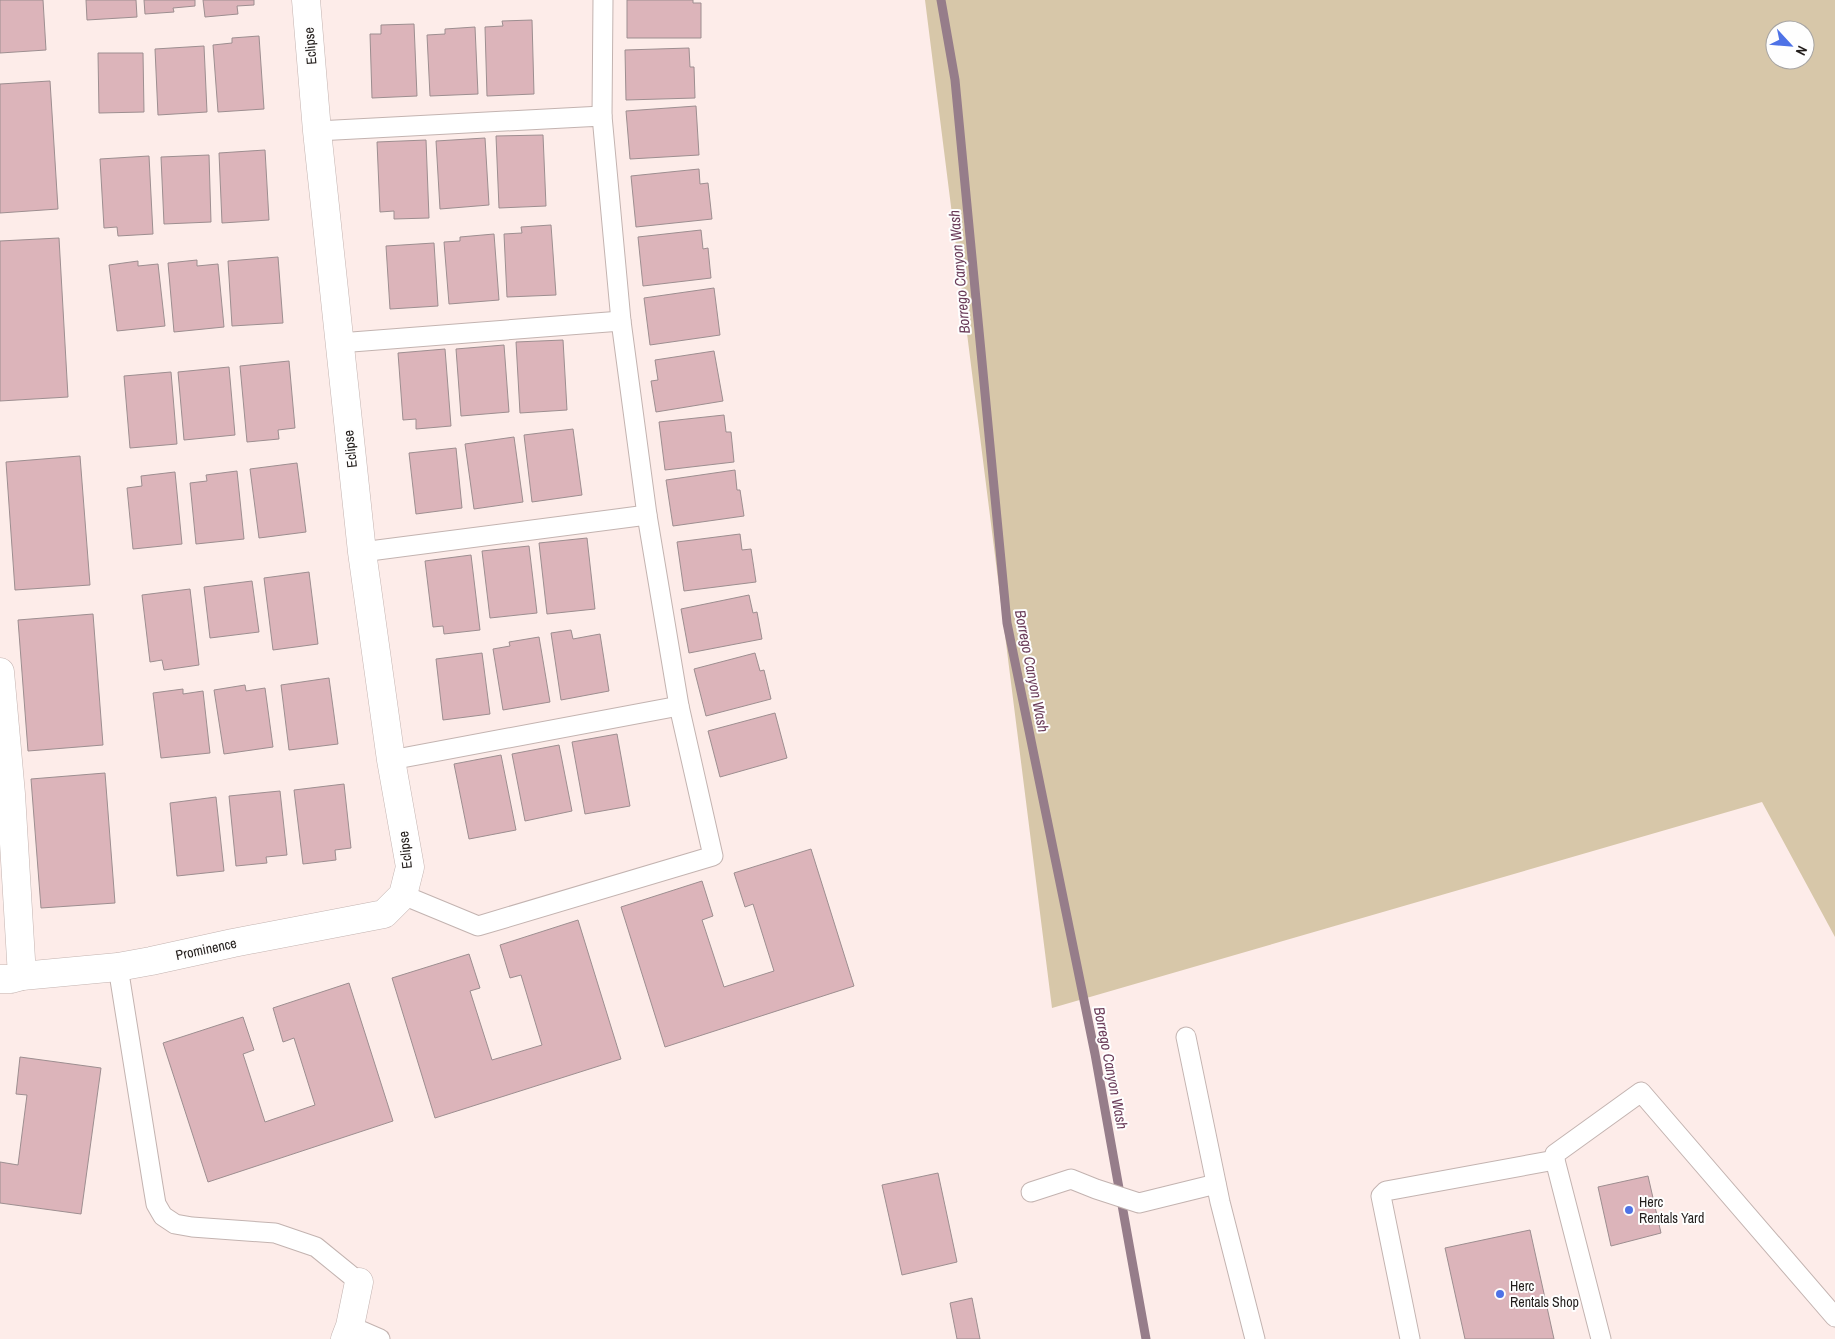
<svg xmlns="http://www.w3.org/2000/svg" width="1835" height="1339" font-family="'Archivo Narrow',sans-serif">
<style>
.green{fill:#d7c7a9;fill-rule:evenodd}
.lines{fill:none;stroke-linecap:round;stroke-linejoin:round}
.stream{stroke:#967d8a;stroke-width:9}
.building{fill:#dcb4ba;stroke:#9d8e90}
.service-casing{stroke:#c3b3b0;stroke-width:21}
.minor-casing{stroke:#c3b3b0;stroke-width:29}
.service{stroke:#fff;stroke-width:19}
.minor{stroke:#fff;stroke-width:28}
.poi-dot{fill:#4e72e6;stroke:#fefefe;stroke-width:2}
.labels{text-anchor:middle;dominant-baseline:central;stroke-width:4;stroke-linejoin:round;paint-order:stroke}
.street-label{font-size:14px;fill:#221d1b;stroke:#fefefe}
.poi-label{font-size:14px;fill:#221d1b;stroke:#fefefe;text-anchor:start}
.water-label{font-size:15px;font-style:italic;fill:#6b3d5a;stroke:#fefefe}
</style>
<rect width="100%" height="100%" fill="#fdece9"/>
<!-- green -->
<path class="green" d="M 925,0 L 1835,0 L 1835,937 L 1762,802 L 1052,1008 ZM 1775,30 L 1805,30 L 1805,60 L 1775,60 Z"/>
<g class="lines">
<!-- stream -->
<path class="stream" d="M 941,0 L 955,80 L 1007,623 L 1095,1054 L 1146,1339"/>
</g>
<!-- building -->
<g class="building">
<path d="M 0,0 L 43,0 L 46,50 L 0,53 Z"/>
<path d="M 86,0 L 136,0 L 137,17 L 87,20 Z"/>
<path d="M 144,0 L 195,0 L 195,6 L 173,8 L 174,12 L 145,14 Z"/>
<path d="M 203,0 L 254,0 L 254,5 L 237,6 L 238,14 L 205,17 Z"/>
<path d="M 627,0 L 693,0 L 693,3 L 701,3 L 701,38 L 627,38 Z"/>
<path d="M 532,20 L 534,94 L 487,96 L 485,27 L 503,26 L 502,21 Z"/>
<path d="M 414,24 L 417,96 L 372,98 L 370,34 L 381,34 L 381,25 Z"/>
<path d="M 475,27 L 478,94 L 430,96 L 427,35 L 445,34 L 445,29 Z"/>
<path d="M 259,36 L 264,109 L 218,112 L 213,45 L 232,43 L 232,38 Z"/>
<path d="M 204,46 L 207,112 L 158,115 L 155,49 Z"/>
<path d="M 689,48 L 690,67 L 694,67 L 695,98 L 626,100 L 625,50 Z"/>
<path d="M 98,53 L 143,53 L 144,112 L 99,113 Z"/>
<path d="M 50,81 L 58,209 L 0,213 L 0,84 Z"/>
<path d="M 696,106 L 699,155 L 630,159 L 626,111 Z"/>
<path d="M 543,135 L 546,206 L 499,208 L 496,136 Z"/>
<path d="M 485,138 L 489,205 L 440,209 L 436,141 Z"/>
<path d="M 426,140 L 429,218 L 394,219 L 394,211 L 380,212 L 377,142 Z"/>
<path d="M 265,150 L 269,220 L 222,223 L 219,153 Z"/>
<path d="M 209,155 L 211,222 L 164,224 L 161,157 Z"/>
<path d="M 149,156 L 153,234 L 118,236 L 117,227 L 104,228 L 100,159 Z"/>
<path d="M 699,169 L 700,184 L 708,183 L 712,219 L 636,227 L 631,176 Z"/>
<path d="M 551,225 L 556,295 L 507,297 L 504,234 L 522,233 L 521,227 Z"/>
<path d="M 701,230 L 703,249 L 708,248 L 711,278 L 643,286 L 638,237 Z"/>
<path d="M 494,234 L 499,300 L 449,304 L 444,242 L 460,241 L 460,237 Z"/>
<path d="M 59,238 L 68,397 L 0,401 L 0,241 Z"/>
<path d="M 434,243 L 438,306 L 390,309 L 386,246 Z"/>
<path d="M 278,257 L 283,323 L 232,326 L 228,261 Z"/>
<path d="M 197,260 L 197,266 L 218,264 L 224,327 L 174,332 L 168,263 Z"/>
<path d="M 138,261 L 138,266 L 158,264 L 165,326 L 117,331 L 109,265 Z"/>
<path d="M 714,288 L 720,335 L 650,345 L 644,298 Z"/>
<path d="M 563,340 L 567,410 L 520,413 L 516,342 Z"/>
<path d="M 504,345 L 509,412 L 461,416 L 456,349 Z"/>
<path d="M 445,349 L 451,426 L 416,429 L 416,419 L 403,420 L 398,353 Z"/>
<path d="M 714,351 L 723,401 L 656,412 L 651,381 L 658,380 L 655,360 Z"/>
<path d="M 289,361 L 295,428 L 278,430 L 279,439 L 247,442 L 240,366 Z"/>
<path d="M 229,367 L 235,435 L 184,440 L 178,372 Z"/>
<path d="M 171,372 L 177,444 L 130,448 L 124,376 Z"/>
<path d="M 724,415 L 726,432 L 731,432 L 734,462 L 665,470 L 659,422 Z"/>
<path d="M 573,429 L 582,495 L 532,502 L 524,435 Z"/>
<path d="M 514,437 L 523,502 L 474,509 L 465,444 Z"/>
<path d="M 456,448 L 462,508 L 416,514 L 409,453 Z"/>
<path d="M 80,456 L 90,585 L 15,590 L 6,462 Z"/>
<path d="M 297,463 L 306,532 L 259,538 L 250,469 Z"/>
<path d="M 735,470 L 737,490 L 740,490 L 744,516 L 673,526 L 666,480 Z"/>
<path d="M 237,471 L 244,539 L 196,544 L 190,483 L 207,481 L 206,475 Z"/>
<path d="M 175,472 L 182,544 L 133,549 L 127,488 L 142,486 L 141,476 Z"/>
<path d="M 740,534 L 742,550 L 751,549 L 756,582 L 684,591 L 677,542 Z"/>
<path d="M 587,538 L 595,609 L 547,614 L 539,543 Z"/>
<path d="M 529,546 L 537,613 L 490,618 L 482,551 Z"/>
<path d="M 471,555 L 480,630 L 444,634 L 443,626 L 433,627 L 425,561 Z"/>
<path d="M 309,572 L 318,644 L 273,650 L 264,578 Z"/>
<path d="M 252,581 L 259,632 L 210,638 L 204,587 Z"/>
<path d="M 190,589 L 199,665 L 164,670 L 162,660 L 150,662 L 142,595 Z"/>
<path d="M 749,595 L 753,613 L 757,612 L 762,639 L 689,653 L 681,609 Z"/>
<path d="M 93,614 L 103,745 L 28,751 L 18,620 Z"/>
<path d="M 571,630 L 573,639 L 600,634 L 609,691 L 561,700 L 551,633 Z"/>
<path d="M 539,637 L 550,702 L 503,710 L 493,649 L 510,646 L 509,642 Z"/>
<path d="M 482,653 L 490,714 L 443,720 L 436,659 Z"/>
<path d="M 755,653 L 760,671 L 764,670 L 771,699 L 706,716 L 694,669 Z"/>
<path d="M 329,678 L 338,744 L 289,750 L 281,685 Z"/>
<path d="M 245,685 L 246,691 L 265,688 L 273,747 L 224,754 L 214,690 Z"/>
<path d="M 183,689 L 183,694 L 203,691 L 210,753 L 161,758 L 153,693 Z"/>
<path d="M 775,713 L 787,758 L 720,777 L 708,731 Z"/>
<path d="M 617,734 L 630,806 L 585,814 L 572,742 Z"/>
<path d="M 559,745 L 572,811 L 525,821 L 512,754 Z"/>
<path d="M 501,755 L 516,830 L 469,839 L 454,764 Z"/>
<path d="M 105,773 L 115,903 L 41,908 L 31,779 Z"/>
<path d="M 344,784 L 351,848 L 335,850 L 336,860 L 303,864 L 294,790 Z"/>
<path d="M 280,791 L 287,855 L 266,857 L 267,863 L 236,866 L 229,796 Z"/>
<path d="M 216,797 L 224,871 L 177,876 L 170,803 Z"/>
<path d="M 811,849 L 854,986 L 665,1047 L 621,907 L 702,881 L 713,916 L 702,920 L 724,987 L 774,971 L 753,904 L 745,907 L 734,873 Z"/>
<path d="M 578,920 L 621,1059 L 435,1118 L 392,978 L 469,954 L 480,988 L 470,991 L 492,1060 L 542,1045 L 521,975 L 510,978 L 500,945 Z"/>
<path d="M 349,983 L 393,1121 L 208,1182 L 163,1043 L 243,1017 L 254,1050 L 243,1054 L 265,1122 L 315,1105 L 294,1038 L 283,1042 L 273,1008 Z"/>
<path d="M 20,1057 L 101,1068 L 81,1214 L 0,1203 L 0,1162 L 18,1165 L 27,1095 L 16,1094 Z"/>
<path d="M 938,1173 L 957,1262 L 902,1275 L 882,1185 Z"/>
<path d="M 1648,1176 L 1661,1233 L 1611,1246 L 1598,1187 Z"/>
<path d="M 1530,1230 L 1554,1339 L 1465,1339 L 1445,1248 Z"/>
<path d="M 972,1298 L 980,1339 L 957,1339 L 950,1303 Z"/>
</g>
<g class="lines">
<defs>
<g id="service">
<path d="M 602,116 L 603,0"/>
<path d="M 317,131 L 602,116 L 621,321 L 647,515 L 679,706 L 713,856 L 478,926 L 403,895"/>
<path d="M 339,343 L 621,321"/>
<path d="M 362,552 L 647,515"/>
<path d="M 391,760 L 679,706"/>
<path d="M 118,967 L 153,1186 L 156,1204 L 160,1211 L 163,1216 L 175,1224 L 192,1227 L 275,1233 L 316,1247 L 359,1282"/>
<path d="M 1186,1037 L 1220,1202 L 1255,1339"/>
<path d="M 1031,1192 L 1071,1179 L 1096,1189 L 1139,1203 L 1216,1184"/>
<path d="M 350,1326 L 380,1339"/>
<path d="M 1410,1339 L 1381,1196 L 1386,1191 L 1555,1160"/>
<path d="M 1601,1339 L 1555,1160 L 1555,1154 L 1641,1092 L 1835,1317"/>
</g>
<g id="minor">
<path d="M 0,672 L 11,794 L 22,976"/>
<path d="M 0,979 L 11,979 L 22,976 L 118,967 L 151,961 L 233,943 L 384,914 L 403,895 L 410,867 L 391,760 L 362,552 L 317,131 L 306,0"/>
<path d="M 345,1339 L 350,1326 L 359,1282"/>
</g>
</defs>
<!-- service casing -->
<use href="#service" class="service-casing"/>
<!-- minor casing -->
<use href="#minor" class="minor-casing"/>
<!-- service -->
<use href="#service" class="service"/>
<!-- minor -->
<use href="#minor" class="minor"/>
</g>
<!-- markers -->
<g class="poi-dot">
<circle cx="1629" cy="1210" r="5"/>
<circle cx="1500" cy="1294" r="5"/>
</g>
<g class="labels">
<!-- street labels -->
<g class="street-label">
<text transform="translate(310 46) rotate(-95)">Eclipse</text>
<text transform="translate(350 449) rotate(-96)">Eclipse</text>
<text transform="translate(405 850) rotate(-96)">Eclipse</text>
<text transform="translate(206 949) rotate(-12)">Prominence</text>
</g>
<!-- poi labels -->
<g class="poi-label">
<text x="1639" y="1202">Herc<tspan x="1639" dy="16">Rentals Yard</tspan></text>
<text x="1510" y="1286">Herc<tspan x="1510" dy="16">Rentals Shop</tspan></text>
</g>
<!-- water labels -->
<g class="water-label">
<text transform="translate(959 272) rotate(-95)">Borrego Canyon Wash</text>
<text transform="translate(1032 671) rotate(79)">Borrego Canyon Wash</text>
<text transform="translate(1111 1068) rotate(79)">Borrego Canyon Wash</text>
</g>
</g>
<!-- north arrow -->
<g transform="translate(1790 45) rotate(116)"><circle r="24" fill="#fefefe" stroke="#a6a4a3"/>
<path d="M0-4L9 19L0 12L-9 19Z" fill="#4e72e6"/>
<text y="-8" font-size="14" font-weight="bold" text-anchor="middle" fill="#221d1b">N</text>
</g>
</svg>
